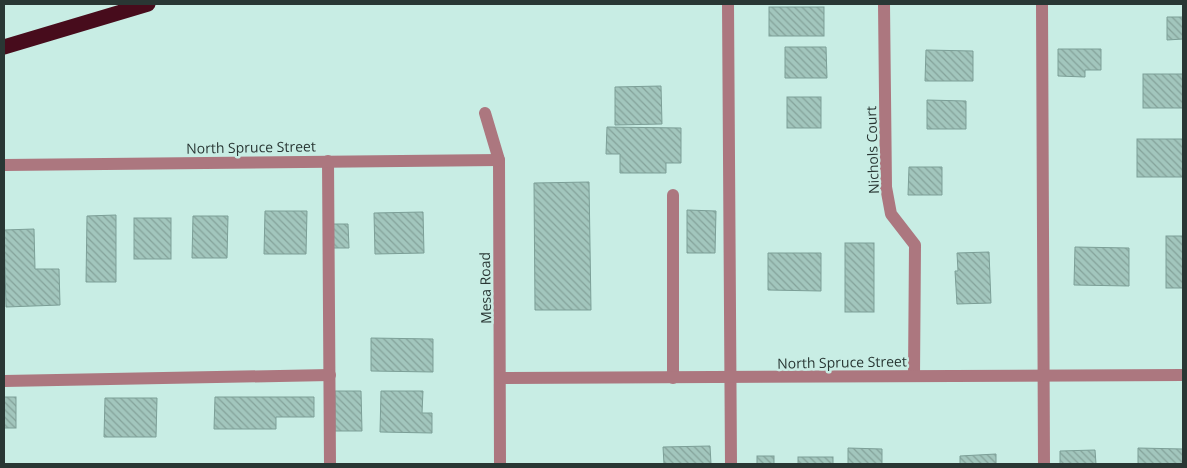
<svg xmlns="http://www.w3.org/2000/svg" width="1187" height="468" font-family="'Open Sans',sans-serif">
<style>
.building{fill:url(#building-back-hatch);stroke:#7c9f97}
.lines{fill:none;stroke-linecap:round;stroke-linejoin:round}
.minor{stroke:#ac777f;stroke-width:12}
.highway{stroke:#470c1c;stroke-width:15}
.labels{text-anchor:middle;dominant-baseline:central;stroke-width:5;stroke-linejoin:round;paint-order:stroke}
.street-label{font-size:14px;fill:#293734;stroke:#c8ede4}
</style>
<defs>
<pattern id="building-back-hatch" width="6" height="6" patternUnits="userSpaceOnUse" patternTransform="scale(1.25)"><rect width="6" height="6" fill="#a2c6bd"/><path d="M-1 5l2 2M0 0l6 6M5-1l2 2" fill="none" stroke="#84a29a"/></pattern>
</defs>
<rect width="100%" height="100%" fill="#c8ede4"/>
<!-- building -->
<g class="building">
<rect x="769" y="7" width="55" height="29"/>
<path d="M 1167,17 L 1183,17 L 1183,39 L 1167,40 Z"/>
<path d="M 785,47 L 826,47 L 827,78 L 785,78 Z"/>
<path d="M 1058,49 L 1101,49 L 1101,70 L 1085,70 L 1085,77 L 1058,76 Z"/>
<path d="M 926,50 L 973,51 L 973,81 L 925,81 Z"/>
<rect x="1143" y="74" width="40" height="34"/>
<path d="M 661,86 L 662,124 L 615,125 L 615,87 Z"/>
<rect x="787" y="97" width="34" height="31"/>
<path d="M 927,100 L 966,101 L 966,129 L 927,129 Z"/>
<path d="M 607,127 L 681,128 L 681,163 L 666,163 L 666,173 L 620,173 L 620,154 L 606,154 Z"/>
<rect x="1137" y="139" width="46" height="38"/>
<path d="M 909,167 L 942,167 L 942,195 L 908,195 Z"/>
<path d="M 589,182 L 591,310 L 535,310 L 534,183 Z"/>
<path d="M 687,210 L 716,211 L 715,253 L 687,253 Z"/>
<path d="M 265,211 L 307,211 L 306,254 L 264,254 Z"/>
<path d="M 423,212 L 424,253 L 375,254 L 374,213 Z"/>
<path d="M 116,215 L 116,282 L 86,282 L 87,216 Z"/>
<path d="M 193,216 L 228,216 L 227,258 L 192,258 Z"/>
<rect x="134" y="218" width="37" height="41"/>
<path d="M 331,224 L 348,224 L 349,248 L 332,248 Z"/>
<path d="M 34,229 L 35,269 L 59,269 L 60,305 L 6,307 L 4,230 Z"/>
<rect x="1166" y="236" width="17" height="52"/>
<rect x="845" y="243" width="29" height="69"/>
<path d="M 1075,247 L 1129,248 L 1129,286 L 1074,285 Z"/>
<path d="M 989,252 L 991,303 L 957,304 L 955,271 L 958,271 L 957,253 Z"/>
<path d="M 768,253 L 821,253 L 821,291 L 768,290 Z"/>
<path d="M 371,338 L 433,339 L 433,372 L 371,371 Z"/>
<path d="M 335,391 L 361,391 L 362,431 L 335,431 Z"/>
<path d="M 381,391 L 423,391 L 422,413 L 432,413 L 432,433 L 380,432 Z"/>
<rect x="4" y="397" width="12" height="31"/>
<path d="M 215,397 L 314,397 L 314,417 L 276,417 L 276,429 L 214,429 Z"/>
<path d="M 105,398 L 157,398 L 156,437 L 104,437 Z"/>
<path d="M 710,446 L 711,464 L 664,464 L 663,447 Z"/>
<path d="M 848,448 L 882,449 L 882,464 L 848,464 Z"/>
<path d="M 1138,448 L 1183,449 L 1183,464 L 1138,464 Z"/>
<path d="M 1095,450 L 1096,464 L 1060,464 L 1060,451 Z"/>
<path d="M 996,454 L 996,464 L 960,464 L 960,456 Z"/>
<rect x="757" y="456" width="17" height="8"/>
<rect x="798" y="457" width="35" height="7"/>
</g>
<g class="lines">
<!-- minor -->
<g class="minor">
<path d="M 728,4 L 731,464"/>
<path d="M 884,4 L 886,187 L 891,214 L 915,245 L 914,376"/>
<path d="M 1042,4 L 1044,464"/>
<path d="M 485,113 L 499,160 L 500,464"/>
<path d="M 328,161 L 330,464"/>
<path d="M 4,165 L 499,160"/>
<path d="M 673,195 L 673,378"/>
<path d="M 501,378 L 1183,375"/>
<path d="M 4,381 L 330,375"/>
</g>
<!-- highway -->
<path class="highway" d="M 4,47 L 148,4"/>
</g>
<g class="labels">
<!-- street labels -->
<g class="street-label">
<text transform="translate(251 147) rotate(-1)">North Spruce Street</text>
<text transform="translate(872 150) rotate(-92)">Nichols Court</text>
<text transform="translate(485 288) rotate(-91)">Mesa Road</text>
<text transform="translate(842 362) rotate(-1)">North Spruce Street</text>
</g>
</g>
<!-- border -->
<rect width="1187" height="468" fill="none" stroke="#293734" stroke-width="10"/>
</svg>
